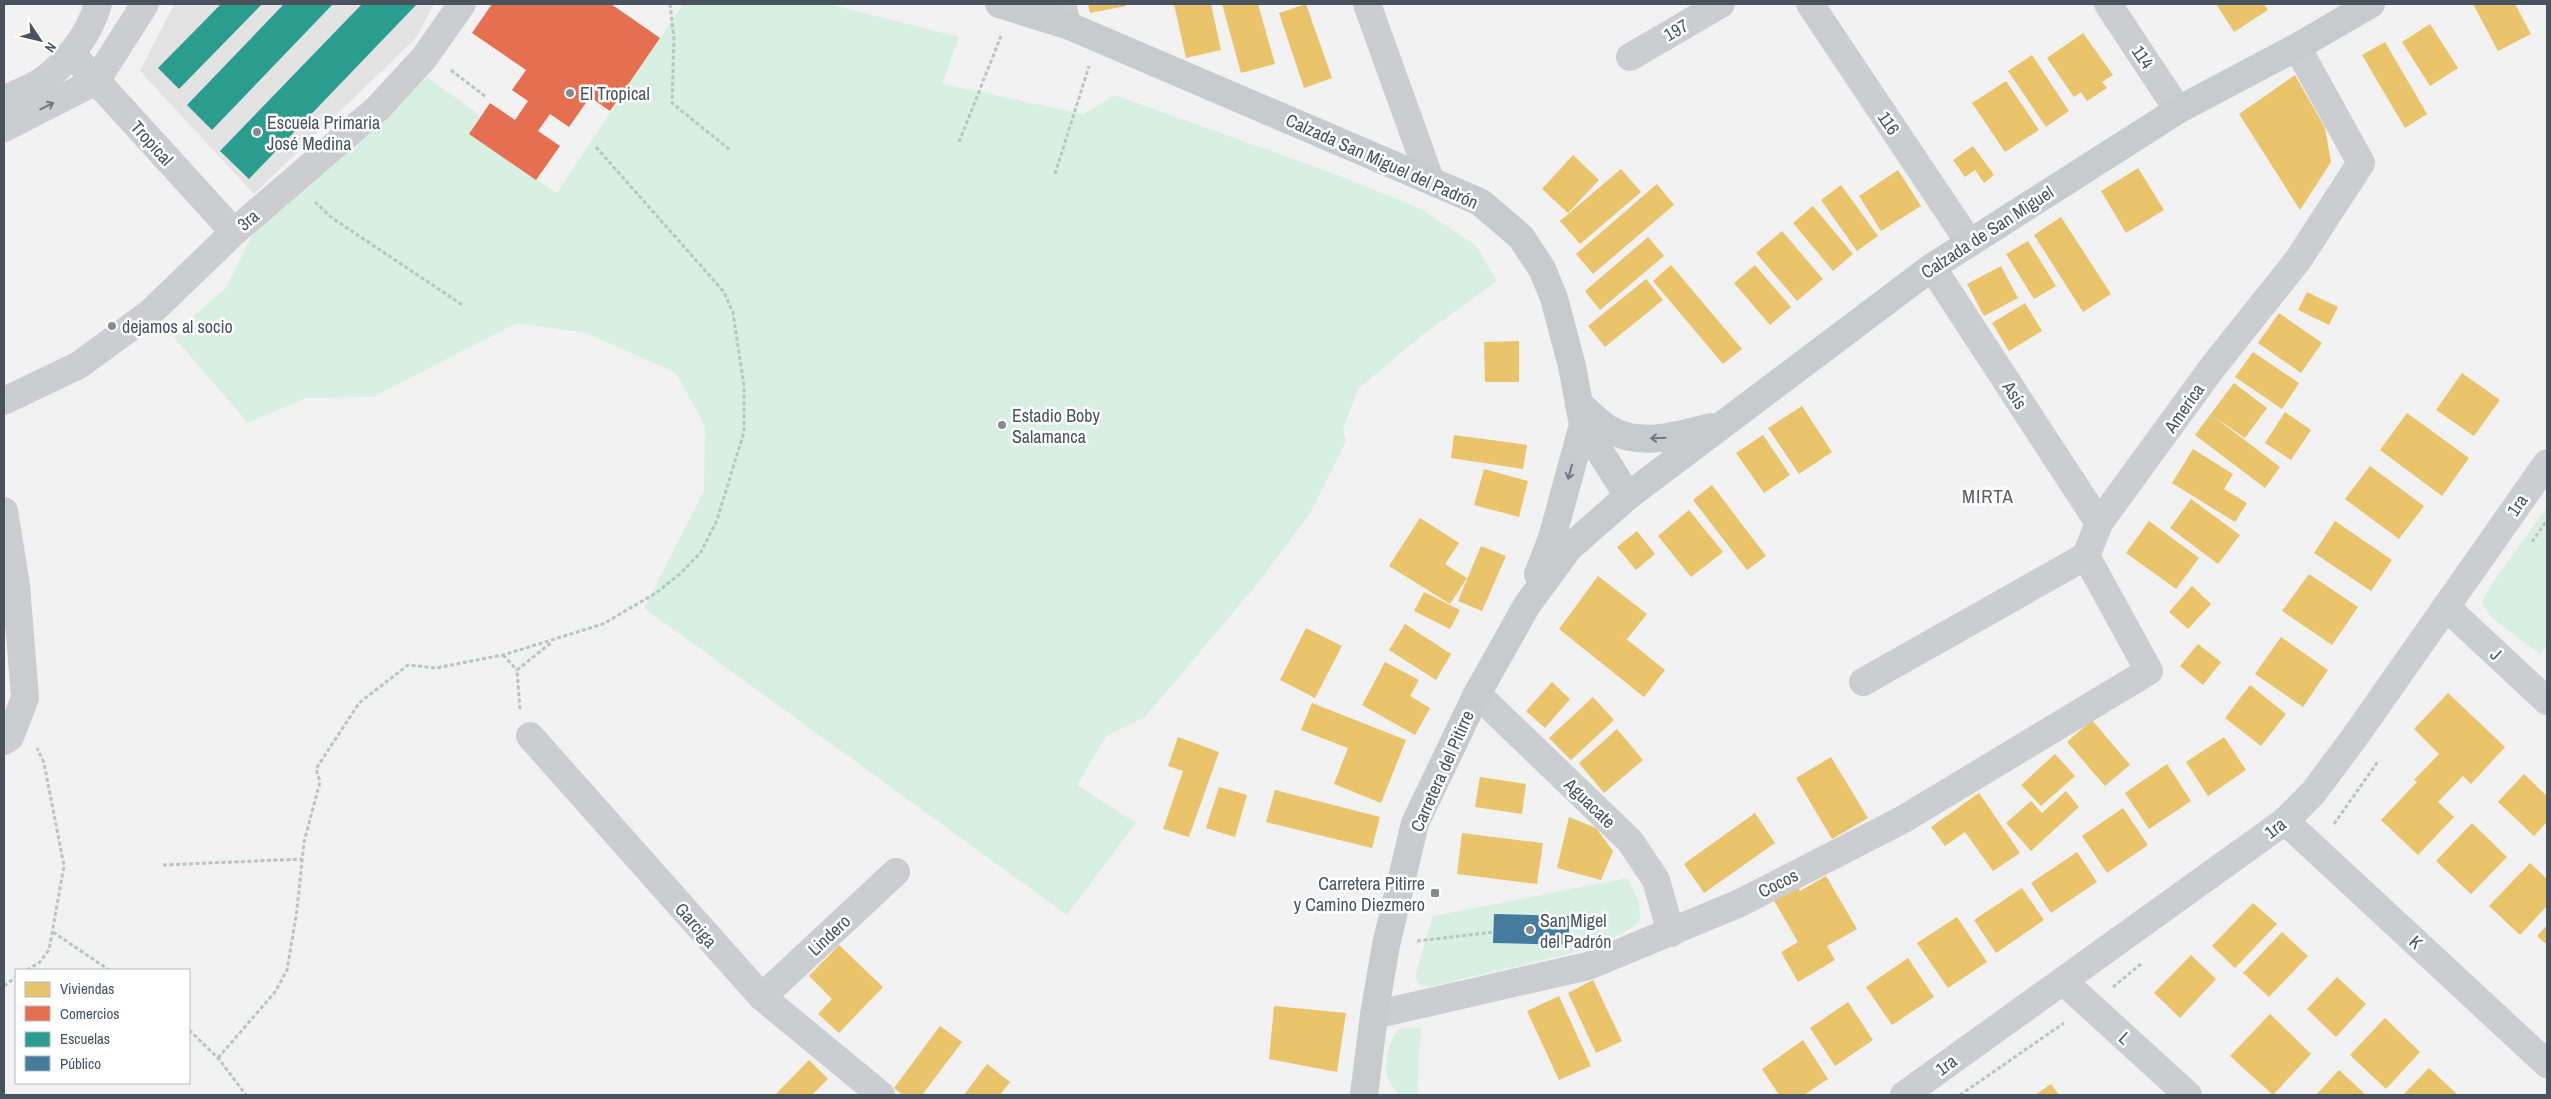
<svg xmlns="http://www.w3.org/2000/svg" width="2551" height="1099" font-family="'Archivo Narrow',sans-serif">
<style>
.education{fill:#e4e3e4}
.green{fill:#d7f0e2}
.homes{fill:#e9c46a}
.shops{fill:#e76f51}
.schools{fill:#2a9d8f}
.public{fill:#457b9d}
.lines{fill:none;stroke-linecap:round;stroke-linejoin:round}
.path{stroke:#b9c5c2;stroke-width:3;stroke-dasharray:4 2.5;stroke-linecap:butt}
.minor{stroke:#cbcdd0;stroke-width:28}
.major{stroke:#c8cbce;stroke-width:28}
.oneway{stroke:#707880}
.oneway2{stroke:#6f7780}
.poi-dot{fill:#848b92;stroke:#fff;stroke-width:2}
.labels{text-anchor:middle;dominant-baseline:central;stroke-width:5;stroke-linejoin:round;paint-order:stroke}
.street-label{font-size:18px;fill:#49535e;stroke:#fff}
.poi-label{font-size:18px;fill:#49535e;stroke:#fff;text-anchor:start}
.neighbourhood-label{font-size:19px;letter-spacing:1px;fill:#5d6165;stroke:#fff}
</style>
<rect width="100%" height="100%" fill="#f2f2f2"/>
<!-- education -->
<path class="education" d="M 174,4 L 434,4 L 415,39 L 254,194 L 140,71 Z"/>
<!-- green -->
<g class="green">
<path d="M 683,4 L 829,4 L 959,37 L 942,84 L 1084,114 L 1115,95 L 1340,176 L 1419,208 L 1476,246 L 1497,281 L 1421,336 L 1358,389 L 1343,429 L 1346,441 L 1309,515 L 1258,583 L 1145,717 L 1106,736 L 1077,785 L 1136,823 L 1067,915 L 644,608 L 704,491 L 705,426 L 676,373 L 586,333 L 517,323 L 373,397 L 306,398 L 248,423 L 172,335 L 226,288 L 252,235 L 427,77 L 481,116 L 469,134 L 557,193 Z"/>
<path d="M 2547,507 L 2547,645 L 2540,654 L 2491,617 L 2482,602 L 2489,588 Z"/>
<path d="M 1628,878 L 1639,903 L 1640,920 L 1633,927 L 1600,946 L 1429,987 L 1419,984 L 1415,976 L 1433,916 Z"/>
<path d="M 1401,1028 L 1421,1028 L 1417,1095 L 1399,1095 C 1395,1089 1388,1082 1387,1075 C 1384,1060 1390,1037 1401,1028 Z"/>
</g>
<!-- homes -->
<g class="homes">
<path d="M 1088,4 L 1125,4 L 1126,6 L 1090,13 Z"/>
<path d="M 1174,4 L 1211,4 L 1221,50 L 1186,58 Z"/>
<path d="M 1222,4 L 1258,4 L 1275,64 L 1241,73 Z"/>
<path d="M 1306,4 L 1332,78 L 1304,88 L 1279,13 Z"/>
<path d="M 2216,4 L 2264,4 L 2268,10 L 2234,32 Z"/>
<path d="M 2473,4 L 2515,4 L 2531,34 L 2498,51 Z"/>
<path d="M 2430,24 L 2458,68 L 2430,86 L 2402,42 Z"/>
<path d="M 2083,33 L 2113,75 L 2102,82 L 2107,88 L 2087,101 L 2081,92 L 2074,97 L 2047,58 Z"/>
<path d="M 2385,42 L 2427,114 L 2405,128 L 2362,55 Z"/>
<path d="M 2032,55 L 2069,111 L 2046,127 L 2008,71 Z"/>
<path d="M 2295,75 L 2325,128 L 2331,162 L 2300,210 L 2239,114 Z"/>
<path d="M 2006,81 L 2039,130 L 2005,152 L 1972,103 Z"/>
<path d="M 1973,146 L 1994,175 L 1984,183 L 1975,170 L 1965,177 L 1953,160 Z"/>
<path d="M 1573,155 L 1599,180 L 1568,213 L 1542,189 Z"/>
<path d="M 2138,168 L 2164,210 L 2126,233 L 2101,191 Z"/>
<path d="M 1621,169 L 1641,192 L 1580,244 L 1560,221 Z"/>
<path d="M 1898,170 L 1921,206 L 1881,231 L 1859,196 Z"/>
<path d="M 1657,184 L 1674,205 L 1593,274 L 1576,254 Z"/>
<path d="M 1841,185 L 1878,236 L 1857,251 L 1821,200 Z"/>
<path d="M 1813,206 L 1853,254 L 1833,271 L 1793,223 Z"/>
<path d="M 2061,217 L 2111,294 L 2083,312 L 2034,235 Z"/>
<path d="M 1782,231 L 1823,279 L 1797,301 L 1756,253 Z"/>
<path d="M 1648,237 L 1664,256 L 1600,310 L 1585,291 Z"/>
<path d="M 2028,241 L 2056,286 L 2034,299 L 2006,254 Z"/>
<path d="M 1671,265 L 1742,349 L 1723,364 L 1653,281 Z"/>
<path d="M 1755,265 L 1791,307 L 1770,325 L 1734,283 Z"/>
<path d="M 2001,266 L 2018,298 L 1984,316 L 1967,284 Z"/>
<path d="M 1646,279 L 1663,300 L 1605,347 L 1588,326 Z"/>
<path d="M 2307,292 L 2338,307 L 2329,325 L 2298,310 Z"/>
<path d="M 2025,303 L 2042,331 L 2009,351 L 1992,323 Z"/>
<path d="M 2279,313 L 2322,343 L 2301,373 L 2258,343 Z"/>
<path d="M 1519,341 L 1519,382 L 1485,382 L 1484,342 Z"/>
<path d="M 2253,352 L 2299,383 L 2282,409 L 2235,377 Z"/>
<path d="M 2462,373 L 2500,400 L 2474,436 L 2436,410 Z"/>
<path d="M 2234,383 L 2267,408 L 2245,438 L 2213,416 L 2280,467 L 2265,488 L 2195,435 Z"/>
<path d="M 1802,406 L 1832,452 L 1799,474 L 1768,428 Z"/>
<path d="M 2285,412 L 2311,430 L 2291,460 L 2265,443 Z"/>
<path d="M 2407,413 L 2469,458 L 2442,496 L 2380,450 Z"/>
<path d="M 1454,435 L 1527,445 L 1523,469 L 1451,458 Z"/>
<path d="M 1763,435 L 1790,475 L 1764,493 L 1736,453 Z"/>
<path d="M 2193,449 L 2233,474 L 2224,489 L 2247,503 L 2235,522 L 2172,483 Z"/>
<path d="M 2370,466 L 2424,506 L 2399,539 L 2345,499 Z"/>
<path d="M 1484,469 L 1528,481 L 1519,517 L 1474,505 Z"/>
<path d="M 1712,485 L 1766,556 L 1747,570 L 1693,500 Z"/>
<path d="M 2191,499 L 2240,535 L 2218,564 L 2170,528 Z"/>
<path d="M 1689,510 L 1723,552 L 1691,577 L 1658,536 Z"/>
<path d="M 1420,518 L 1459,543 L 1445,564 L 1467,578 L 1450,604 L 1389,566 Z"/>
<path d="M 2149,521 L 2199,558 L 2176,589 L 2126,553 Z"/>
<path d="M 2335,521 L 2392,560 L 2371,591 L 2314,553 Z"/>
<path d="M 1637,531 L 1655,554 L 1636,570 L 1617,547 Z"/>
<path d="M 1481,546 L 1506,556 L 1482,611 L 1458,601 Z"/>
<path d="M 2309,574 L 2358,607 L 2332,645 L 2282,611 Z"/>
<path d="M 1598,576 L 1647,614 L 1627,639 L 1619,633 L 1665,670 L 1644,697 L 1559,629 Z"/>
<path d="M 2192,586 L 2211,604 L 2188,629 L 2169,612 Z"/>
<path d="M 1424,592 L 1460,610 L 1450,629 L 1414,611 Z"/>
<path d="M 1405,624 L 1451,654 L 1436,680 L 1389,650 Z"/>
<path d="M 1306,628 L 1342,646 L 1315,698 L 1280,680 Z"/>
<path d="M 2281,637 L 2328,670 L 2303,707 L 2255,674 Z"/>
<path d="M 2198,644 L 2221,662 L 2203,685 L 2180,666 Z"/>
<path d="M 1385,662 L 1419,680 L 1410,696 L 1430,708 L 1415,735 L 1362,705 Z"/>
<path d="M 1552,682 L 1570,699 L 1545,728 L 1526,711 Z"/>
<path d="M 2250,685 L 2286,714 L 2261,746 L 2225,718 Z"/>
<path d="M 2448,693 L 2505,747 L 2471,784 L 2463,776 L 2438,802 L 2454,817 L 2418,855 L 2381,820 L 2417,782 L 2414,780 L 2439,754 L 2414,729 Z"/>
<path d="M 1593,697 L 1614,720 L 1571,760 L 1549,738 Z"/>
<path d="M 1312,703 L 1406,740 L 1381,803 L 1334,784 L 1348,748 L 1301,730 Z"/>
<path d="M 2092,720 L 2130,765 L 2105,786 L 2067,742 Z"/>
<path d="M 1617,729 L 1643,760 L 1604,793 L 1579,763 Z"/>
<path d="M 1178,737 L 1219,752 L 1189,837 L 1163,829 L 1183,771 L 1168,766 Z"/>
<path d="M 2224,737 L 2246,770 L 2208,796 L 2186,762 Z"/>
<path d="M 2055,754 L 2075,776 L 2041,806 L 2021,785 Z"/>
<path d="M 1831,757 L 1868,818 L 1832,839 L 1796,778 Z"/>
<path d="M 2167,764 L 2191,801 L 2149,829 L 2125,793 Z"/>
<path d="M 2524,774 L 2547,796 L 2547,822 L 2534,836 L 2498,802 Z"/>
<path d="M 1480,777 L 1526,784 L 1522,814 L 1475,807 Z"/>
<path d="M 1219,787 L 1247,795 L 1235,837 L 1206,828 Z"/>
<path d="M 1275,790 L 1380,817 L 1372,848 L 1266,822 Z"/>
<path d="M 2066,791 L 2079,807 L 2031,851 L 2006,823 L 2031,801 L 2042,813 Z"/>
<path d="M 1979,793 L 2020,853 L 1993,871 L 1965,832 L 1945,846 L 1931,827 Z"/>
<path d="M 2123,808 L 2148,845 L 2107,873 L 2082,836 Z"/>
<path d="M 1755,813 L 1775,843 L 1704,893 L 1684,864 Z"/>
<path d="M 1569,817 L 1596,828 L 1613,851 L 1601,880 L 1557,868 Z"/>
<path d="M 2472,823 L 2507,857 L 2471,894 L 2436,861 Z"/>
<path d="M 1462,833 L 1543,843 L 1537,884 L 1457,874 Z"/>
<path d="M 2077,852 L 2097,882 L 2051,913 L 2031,883 Z"/>
<path d="M 2530,863 L 2547,879 L 2547,906 L 2520,935 L 2489,906 Z"/>
<path d="M 1826,876 L 1857,929 L 1827,946 L 1835,960 L 1798,982 L 1781,952 L 1798,942 L 1773,899 L 1797,885 L 1800,891 Z"/>
<path d="M 2022,888 L 2044,920 L 1996,953 L 1974,920 Z"/>
<path d="M 2253,903 L 2277,924 L 2235,968 L 2212,946 Z"/>
<path d="M 1957,917 L 1987,962 L 1948,988 L 1917,943 Z"/>
<path d="M 2547,925 L 2547,945 L 2537,936 Z"/>
<path d="M 2282,932 L 2308,956 L 2269,997 L 2243,973 Z"/>
<path d="M 839,945 L 883,987 L 839,1033 L 818,1014 L 832,999 L 809,976 Z"/>
<path d="M 2191,955 L 2216,979 L 2180,1018 L 2154,993 Z"/>
<path d="M 1908,958 L 1934,997 L 1892,1025 L 1866,987 Z"/>
<path d="M 2337,977 L 2366,1004 L 2336,1037 L 2307,1009 Z"/>
<path d="M 1593,980 L 1622,1041 L 1596,1053 L 1568,993 Z"/>
<path d="M 1559,996 L 1591,1066 L 1559,1080 L 1527,1011 Z"/>
<path d="M 1848,1002 L 1873,1040 L 1835,1066 L 1810,1028 Z"/>
<path d="M 1274,1006 L 1346,1013 L 1337,1072 L 1269,1059 Z"/>
<path d="M 2270,1014 L 2311,1054 L 2273,1095 L 2230,1056 Z"/>
<path d="M 2385,1018 L 2420,1052 L 2386,1089 L 2350,1055 Z"/>
<path d="M 940,1026 L 962,1042 L 922,1095 L 903,1095 L 894,1088 Z"/>
<path d="M 1803,1040 L 1828,1079 L 1804,1095 L 1779,1095 L 1762,1069 Z"/>
<path d="M 809,1060 L 828,1079 L 812,1095 L 775,1095 Z"/>
<path d="M 987,1064 L 1010,1082 L 1000,1095 L 964,1095 Z"/>
<path d="M 2429,1068 L 2458,1095 L 2403,1095 Z"/>
<path d="M 2339,1070 L 2366,1095 L 2316,1095 Z"/>
<path d="M 2051,1084 L 2059,1095 L 2035,1095 Z"/>
</g>
<!-- shops -->
<path class="shops" d="M 492,4 L 611,4 L 660,38 L 610,111 L 590,97 L 569,127 L 550,114 L 538,131 L 560,146 L 536,180 L 469,134 L 490,103 L 515,120 L 528,101 L 512,90 L 526,70 L 472,33 Z"/>
<!-- schools -->
<g class="schools">
<path d="M 221,4 L 262,4 L 179,89 L 158,68 Z"/>
<path d="M 284,4 L 333,4 L 212,130 L 187,105 Z"/>
<path d="M 362,4 L 417,4 L 249,179 L 220,151 Z"/>
</g>
<!-- public -->
<path class="public" d="M 1494,914 L 1569,916 L 1569,945 L 1493,943 Z"/>
<g class="lines">
<!-- path -->
<g class="path">
<path d="M 670,4 L 674,39 L 672,103 L 730,150"/>
<path d="M 451,70 L 486,97"/>
<path d="M 959,142 L 1001,36"/>
<path d="M 1055,174 L 1089,66"/>
<path d="M 315,202 L 332,218 L 464,306"/>
<path d="M 2532,542 L 2547,520"/>
<path d="M 503,655 L 517,670"/>
<path d="M 520,709 L 517,670 L 552,642"/>
<path d="M 2334,824 L 2379,760"/>
<path d="M 163,865 L 302,859"/>
<path d="M 53,932 L 109,970"/>
<path d="M 1417,941 L 1494,932"/>
<path d="M 27,970 L 40,962 L 49,950 L 64,866 L 44,763 L 37,748"/>
<path d="M 4,986 L 16,977"/>
<path d="M 2113,987 L 2141,964"/>
<path d="M 189,1030 L 218,1058 L 246,1095"/>
<path d="M 218,1058 L 275,992 L 287,970 L 297,910 L 304,842 L 320,782 L 316,769 L 359,703 L 408,665 L 436,668 L 503,655 L 603,624 L 656,593 L 681,573 L 701,552 L 717,520 L 744,432 L 744,386 L 733,313 L 724,292 L 596,147"/>
<path d="M 1960,1095 L 2064,1023"/>
</g>
<!-- minor -->
<g class="minor">
<path d="M 1062,4 L 1067,25"/>
<path d="M 1367,4 L 1430,179"/>
<path d="M 1810,4 L 1969,242"/>
<path d="M 2108,4 L 2178,110"/>
<path d="M 71,53 L 234,232"/>
<path d="M 1630,57 L 1721,4"/>
<path d="M 4,100 C 15,94 28,89 39,83 C 65,66 90,34 98,4"/>
<path d="M 4,128 L 96,81 L 145,4"/>
<path d="M 1932,267 L 2099,523"/>
<path d="M 4,401 L 79,365 L 150,313 L 234,232 L 378,108 L 424,58 L 462,4"/>
<path d="M 4,511 L 16,585 L 25,698 L 10,737 L 4,741"/>
<path d="M 2446,607 L 2547,701"/>
<path d="M 1863,682 L 2086,556 L 2099,523 L 2212,368 L 2298,260 L 2361,163 L 2297,47"/>
<path d="M 1477,694 L 1630,841 L 1656,880 L 1671,933"/>
<path d="M 530,736 L 762,997 L 881,1095"/>
<path d="M 2285,821 L 2547,1064"/>
<path d="M 2063,981 L 2188,1095"/>
<path d="M 762,997 L 896,872"/>
<path d="M 1374,1015 L 1588,966 L 1740,903 L 1902,820 L 2149,671 L 2086,556"/>
<path d="M 1904,1095 L 2285,821 L 2313,793 L 2354,738 L 2547,463"/>
</g>
<!-- major -->
<g class="major">
<path d="M 999,4 L 1067,25 L 1480,202 L 1521,237 L 1542,269 L 1554,298 L 1572,366 L 1583,425 L 1628,496"/>
<path d="M 1579,404 C 1589,412 1598,423 1609,429 C 1641,448 1678,435 1711,427"/>
<path d="M 1538,574 L 1552,538 L 1583,425"/>
<path d="M 1364,1095 L 1374,1015 L 1386,945 L 1415,823 L 1477,694 L 1527,605 L 1569,548 L 1628,496 L 1932,267 L 2178,110 L 2297,47 L 2371,4"/>
</g>
</g>
<!-- one-way arrows -->
<defs><path id="oneway-shaft" d="M-6 0H5M1.5-3L5.5 0L1.5 3" fill="none" stroke-width="1.6" stroke-linecap="round" stroke-linejoin="round" transform="scale(1.25)"/></defs>
<use class="oneway" href="#oneway-shaft" transform="translate(47 106) rotate(-27)"/>
<g class="oneway2">
<use href="#oneway-shaft" transform="translate(1658 438) rotate(178)"/>
<use href="#oneway-shaft" transform="translate(1570 472) rotate(105)"/>
</g>
<!-- markers -->
<g class="poi-dot">
<circle cx="570" cy="93" r="5"/>
<circle cx="257" cy="132" r="5"/>
<circle cx="112" cy="326" r="5"/>
<circle cx="1002" cy="425" r="5"/>
<rect x="1430" y="888" width="10" height="10" rx="2.5"/>
<circle cx="1530" cy="930" r="5"/>
</g>
<g class="labels">
<!-- street labels -->
<g class="street-label">
<text transform="translate(1676 30) rotate(-30)">197</text>
<text transform="translate(2143 57) rotate(56)">114</text>
<text transform="translate(1889 123) rotate(56)">116</text>
<text transform="translate(152 143) rotate(48)">Tropical</text>
<text transform="translate(1382 161) rotate(24)">Calzada San Miguel del Padrón</text>
<text transform="translate(248 220) rotate(-40)">3ra</text>
<text transform="translate(1987 232) rotate(-33)">Calzada de San Miguel</text>
<text transform="translate(2015 395) rotate(57)">Asís</text>
<text transform="translate(2184 408) rotate(-55)">America</text>
<text transform="translate(2517 505) rotate(-55)">1ra</text>
<text transform="translate(2496 654) rotate(42)">J</text>
<text transform="translate(1442 771) rotate(-66)">Carretera del Pitirre</text>
<text transform="translate(1590 803) rotate(44)">Aguacate</text>
<text transform="translate(2275 828) rotate(-37)">1ra</text>
<text transform="translate(1778 883) rotate(-27)">Cocos</text>
<text transform="translate(696 925) rotate(49)">Garciga</text>
<text transform="translate(829 935) rotate(-43)">Lindero</text>
<text transform="translate(2416 942) rotate(43)">K</text>
<text transform="translate(2125 1038) rotate(42)">L</text>
<text transform="translate(1946 1065) rotate(-36)">1ra</text>
</g>
<!-- poi labels -->
<g class="poi-label">
<text x="580" y="93">El Tropical</text>
<text x="267" y="122">Escuela Primaria<tspan x="267" dy="21">José Medina</tspan></text>
<text x="122" y="326">dejamos al socio</text>
<text x="1012" y="415">Estadio Boby<tspan x="1012" dy="21">Salamanca</tspan></text>
<text x="1425" y="883" text-anchor="end">Carretera Pitirre<tspan x="1425" dy="21">y Camino Diezmero</tspan></text>
<text x="1540" y="920">San Migel<tspan x="1540" dy="21">del Padrón</tspan></text>
</g>
<!-- neighbourhood labels -->
<g class="neighbourhood-label">
<text x="1988" y="496">MIRTA</text>
</g>
</g>
<!-- border -->
<rect width="2551" height="1099" fill="none" stroke="#49535e" stroke-width="10"/>
<!-- legend -->
<rect x="15" y="969" width="175" height="115" fill="#ffffff" stroke="#b6babf"/>
<rect x="25" y="982" width="25" height="15" fill="#e9c46a" stroke="#b6babf"/>
<text x="60" y="994" font-size="15" fill="#49535e">Viviendas</text>
<rect x="25" y="1006" width="25" height="15" fill="#e76f51" stroke="#b6babf"/>
<text x="60" y="1019" font-size="15" fill="#49535e">Comercios</text>
<rect x="25" y="1032" width="25" height="15" fill="#2a9d8f" stroke="#b6babf"/>
<text x="60" y="1044" font-size="15" fill="#49535e">Escuelas</text>
<rect x="25" y="1056" width="25" height="15" fill="#457b9d" stroke="#b6babf"/>
<text x="60" y="1069" font-size="15" fill="#49535e">Público</text>
<!-- north arrow -->
<g transform="translate(40 40) rotate(125)" stroke="#ffffff" stroke-width="4" paint-order="stroke">
<path d="M0-4L9 19L0 12L-9 19Z" fill="#49535e"/>
<text y="-8" font-size="14" font-weight="bold" text-anchor="middle" fill="#49535e">N</text>
</g>
</svg>
